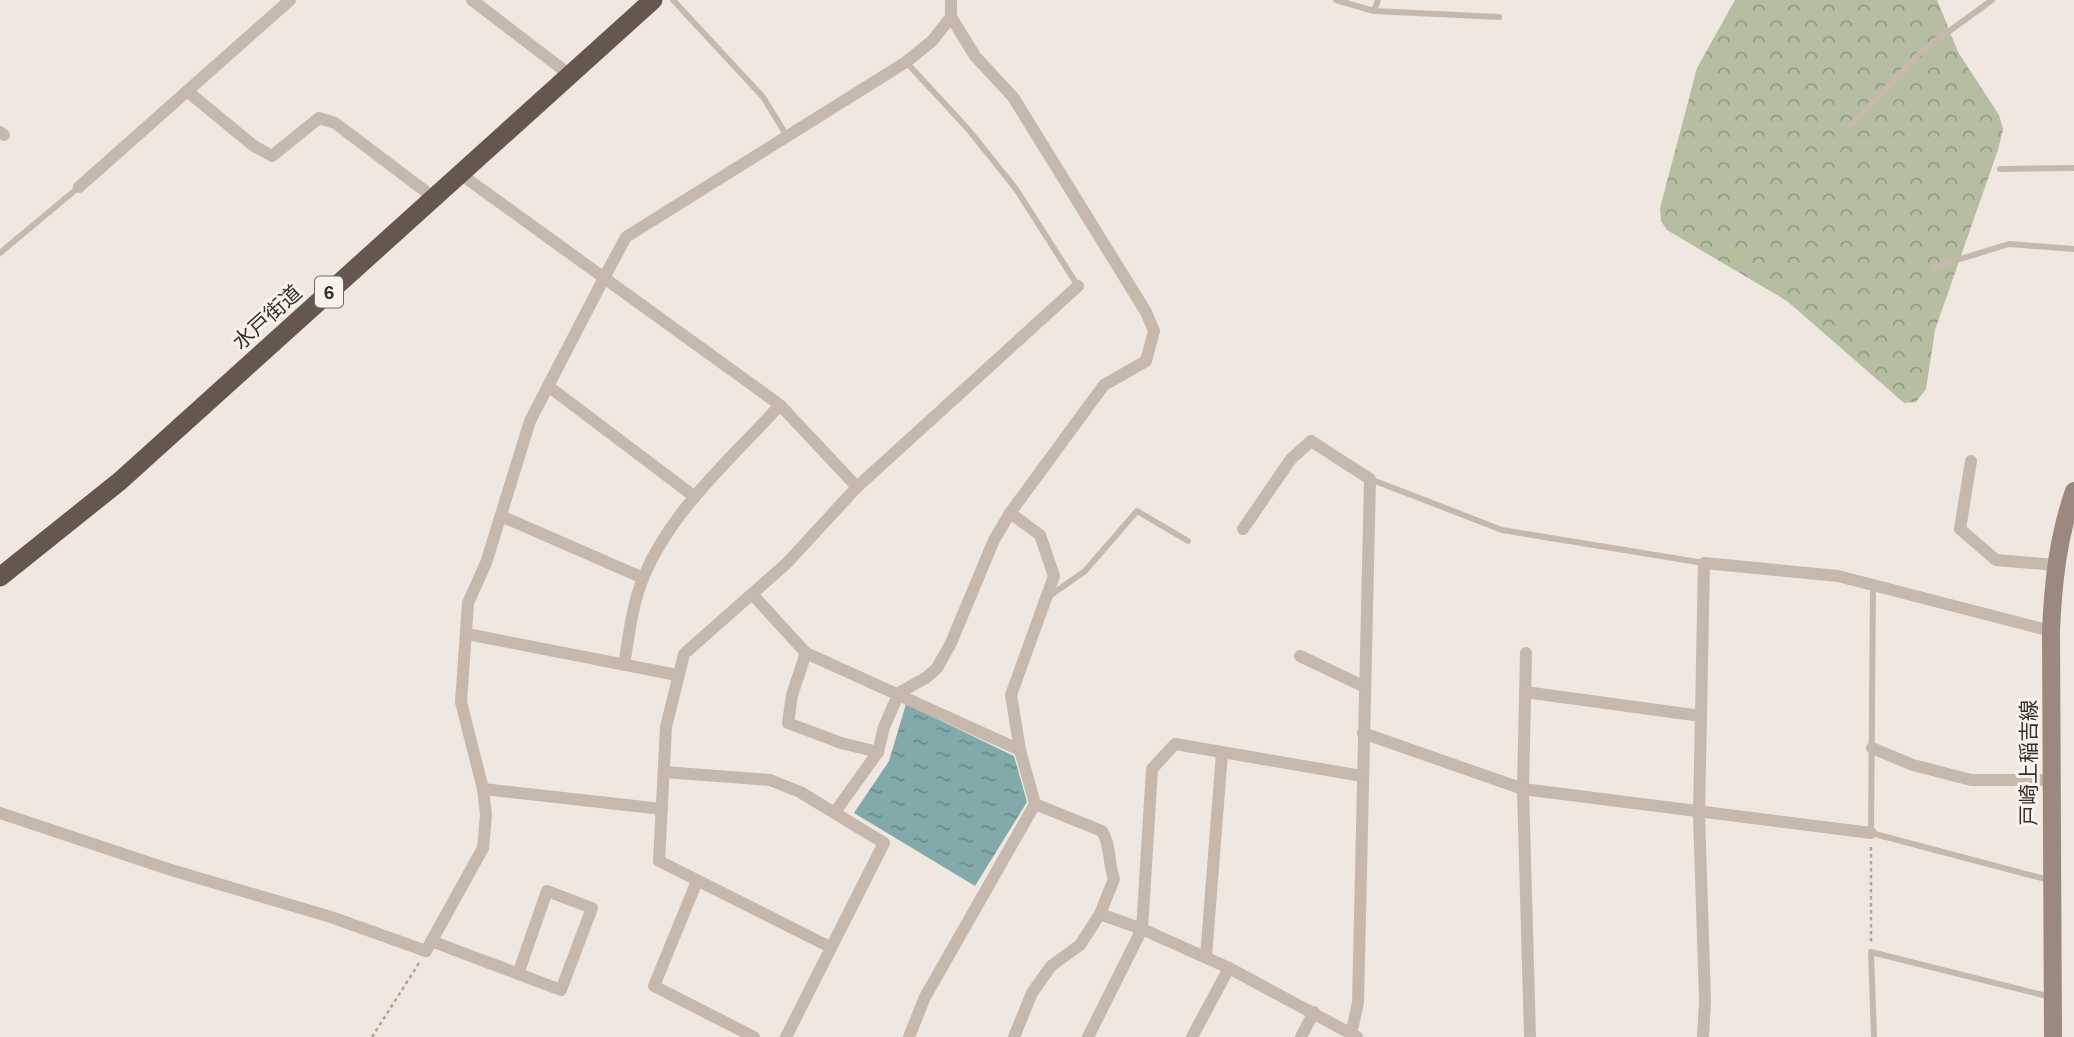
<svg xmlns="http://www.w3.org/2000/svg" width="2074" height="1037" font-family="Arial,'Noto Sans JP',sans-serif">
<style>
.forest{fill:url(#forest-crowns)}
.water{fill:url(#water-ripples)}
.lines{fill:none;stroke-linecap:round;stroke-linejoin:round}
.path{stroke:#b3a297;stroke-width:2.5;stroke-dasharray:3.5 3.5;stroke-linecap:butt}
.service{stroke:#c7b8ad;stroke-width:6}
.minor{stroke:#c7b8ad;stroke-width:12}
.secondary{stroke:#9b887e;stroke-width:18}
.trunk{stroke:#665650;stroke-width:19}
.labels{text-anchor:middle;dominant-baseline:central;stroke-width:6;stroke-linejoin:round;paint-order:stroke}
.shield{fill:#f8f2ec;stroke:#706965;stroke-width:2}
.shield-label{font-size:19px;font-weight:bold;fill:#362e2b}
.street-label{font-size:21px;fill:#362e2b;stroke:#f8f2ec}
</style>
<defs>
<pattern id="forest-crowns" width="20" height="18" patternUnits="userSpaceOnUse" patternTransform="scale(1.75)"><rect width="20" height="18" fill="#b5bea1"/><path d="M2 6a3 3 0 1 1 6 0M12 15a3 3 0 1 1 6 0" fill="none" stroke="#949b83"/></pattern>
<pattern id="water-ripples" width="26" height="14" patternUnits="userSpaceOnUse" patternTransform="scale(1.75)"><rect width="26" height="14" fill="#82aaaa"/><path d="M2 4q2-2 4 0t4 0M15 11q2-2 4 0t4 0" fill="none" stroke="#6b8b8b"/></pattern>
</defs>
<rect width="100%" height="100%" fill="#f0e8e0"/>
<!-- forest -->
<path class="forest" d="M 1735,0 L 1937,0 L 1958,52 L 1999,115 L 2003,129 L 1998,150 L 1935,330 L 1926,389 L 1916,402 L 1904,403 L 1787,301 L 1667,230 L 1661,221 L 1660,208 L 1697,68 Z"/>
<!-- water -->
<path class="water" d="M 906,704 L 1014,756 L 1027,802 L 975,886 L 854,813 L 889,761 Z"/>
<g class="lines">
<!-- path -->
<g class="path">
<path d="M 1871,847 L 1871,942"/>
<path d="M 372,1037 L 419,963"/>
</g>
<!-- service -->
<g class="service">
<path d="M 673,0 L 763,97 L 787,136"/>
<path d="M 1336,0 L 1374,11 L 1499,17"/>
<path d="M 1374,11 L 1378,0"/>
<path d="M 906,62 L 968,129 L 1016,189 L 1078,286"/>
<path d="M 1851,125 L 1922,51 L 1992,0"/>
<path d="M 2000,169 L 2074,168"/>
<path d="M 0,253 L 79,187"/>
<path d="M 1934,267 L 2009,244 L 2074,249"/>
<path d="M 1370,479 L 1502,530 L 1704,563"/>
<path d="M 1873,585 L 1871,833 L 2049,880"/>
<path d="M 1051,595 L 1085,571 L 1137,511 L 1188,541"/>
<path d="M 1874,1037 L 1871,952 L 2051,997"/>
</g>
<!-- minor -->
<g class="minor">
<path d="M 472,0 L 570,75"/>
<path d="M 187,91 L 254,146 L 272,156 L 319,118 L 335,123 L 433,197"/>
<path d="M 0,132 L 4,135"/>
<path d="M 459,173 L 780,405 L 857,487"/>
<path d="M 79,187 L 290,0"/>
<path d="M 548,386 L 695,497"/>
<path d="M 1971,461 L 1960,529 L 1996,560 L 2056,565"/>
<path d="M 1010,513 L 1040,535 L 1054,576 L 1011,695 L 1020,750 L 1035,804 L 1102,831 C 1111,845 1108,863 1114,879 L 1100,914 L 1080,945 L 1051,966 L 1032,993 L 1014,1037"/>
<path d="M 501,516 L 643,578"/>
<path d="M 1243,529 L 1291,459 L 1311,441 L 1370,479 L 1358,1003 L 1351,1034"/>
<path d="M 753,595 L 806,653 L 1020,750"/>
<path d="M 467,634 L 677,675"/>
<path d="M 806,653 L 792,695 L 788,723 L 841,743 L 878,752"/>
<path d="M 1526,653 L 1523,789 L 1530,1037"/>
<path d="M 1300,656 L 1365,687"/>
<path d="M 624,665 C 629,635 632,604 644,576 C 672,509 732,458 780,405"/>
<path d="M 1525,692 L 1701,716"/>
<path d="M 1363,733 L 1523,789 L 1871,833"/>
<path d="M 1872,748 L 1913,765 L 1971,780 L 2051,780"/>
<path d="M 664,772 L 770,780 L 800,792 L 884,843 L 786,1037"/>
<path d="M 483,789 L 662,809"/>
<path d="M 835,812 L 878,752 L 884,727 L 899,693 L 927,677 L 937,668 L 951,643 L 994,540 L 1010,513 L 1104,385 L 1146,361 L 1154,331 L 1146,312 L 1013,97 L 975,56 L 951,17 L 951,0"/>
<path d="M 0,813 L 168,869 L 331,917 L 426,951 L 483,848 L 486,815 L 483,789 L 461,702 L 468,603 L 486,563 L 530,421 L 605,276 L 626,237 L 906,62 L 932,41 L 951,17"/>
<path d="M 697,881 L 654,986 L 754,1037"/>
<path d="M 431,941 L 561,990 L 592,908 L 547,891 L 518,974"/>
<path d="M 830,947 L 659,861 L 666,727 L 684,654 L 787,563 L 857,487 L 1078,286"/>
<path d="M 1206,957 L 1222,753"/>
<path d="M 909,1037 L 925,997 L 1035,804"/>
<path d="M 1088,1037 L 1142,929 L 1100,914"/>
<path d="M 1192,1037 L 1229,968"/>
<path d="M 1301,1037 L 1314,1012"/>
<path d="M 1357,1037 L 1229,968 L 1142,929 L 1152,769 L 1175,744 L 1362,776"/>
<path d="M 1703,1037 L 1705,1001 L 1699,814 L 1704,563 L 1838,576 L 2051,631"/>
</g>
<!-- secondary -->
<path class="secondary" d="M 2053,1037 L 2051,631 C 2053,583 2058,537 2074,491"/>
<!-- trunk -->
<path class="trunk" d="M 0,577 L 120,481 L 653,0"/>
</g>
<g class="labels">
<!-- shield labels -->
<rect class="shield" x="315" y="276.5" width="28" height="31" rx="5"/>
<g class="shield-label">
<text x="329" y="292">6</text>
</g>
<!-- street labels -->
<g class="street-label">
<text transform="translate(267 317) rotate(-42)">水戸街道</text>
<text transform="translate(2028 763) rotate(-90)">戸崎上稲吉線</text>
</g>
</g>
</svg>
